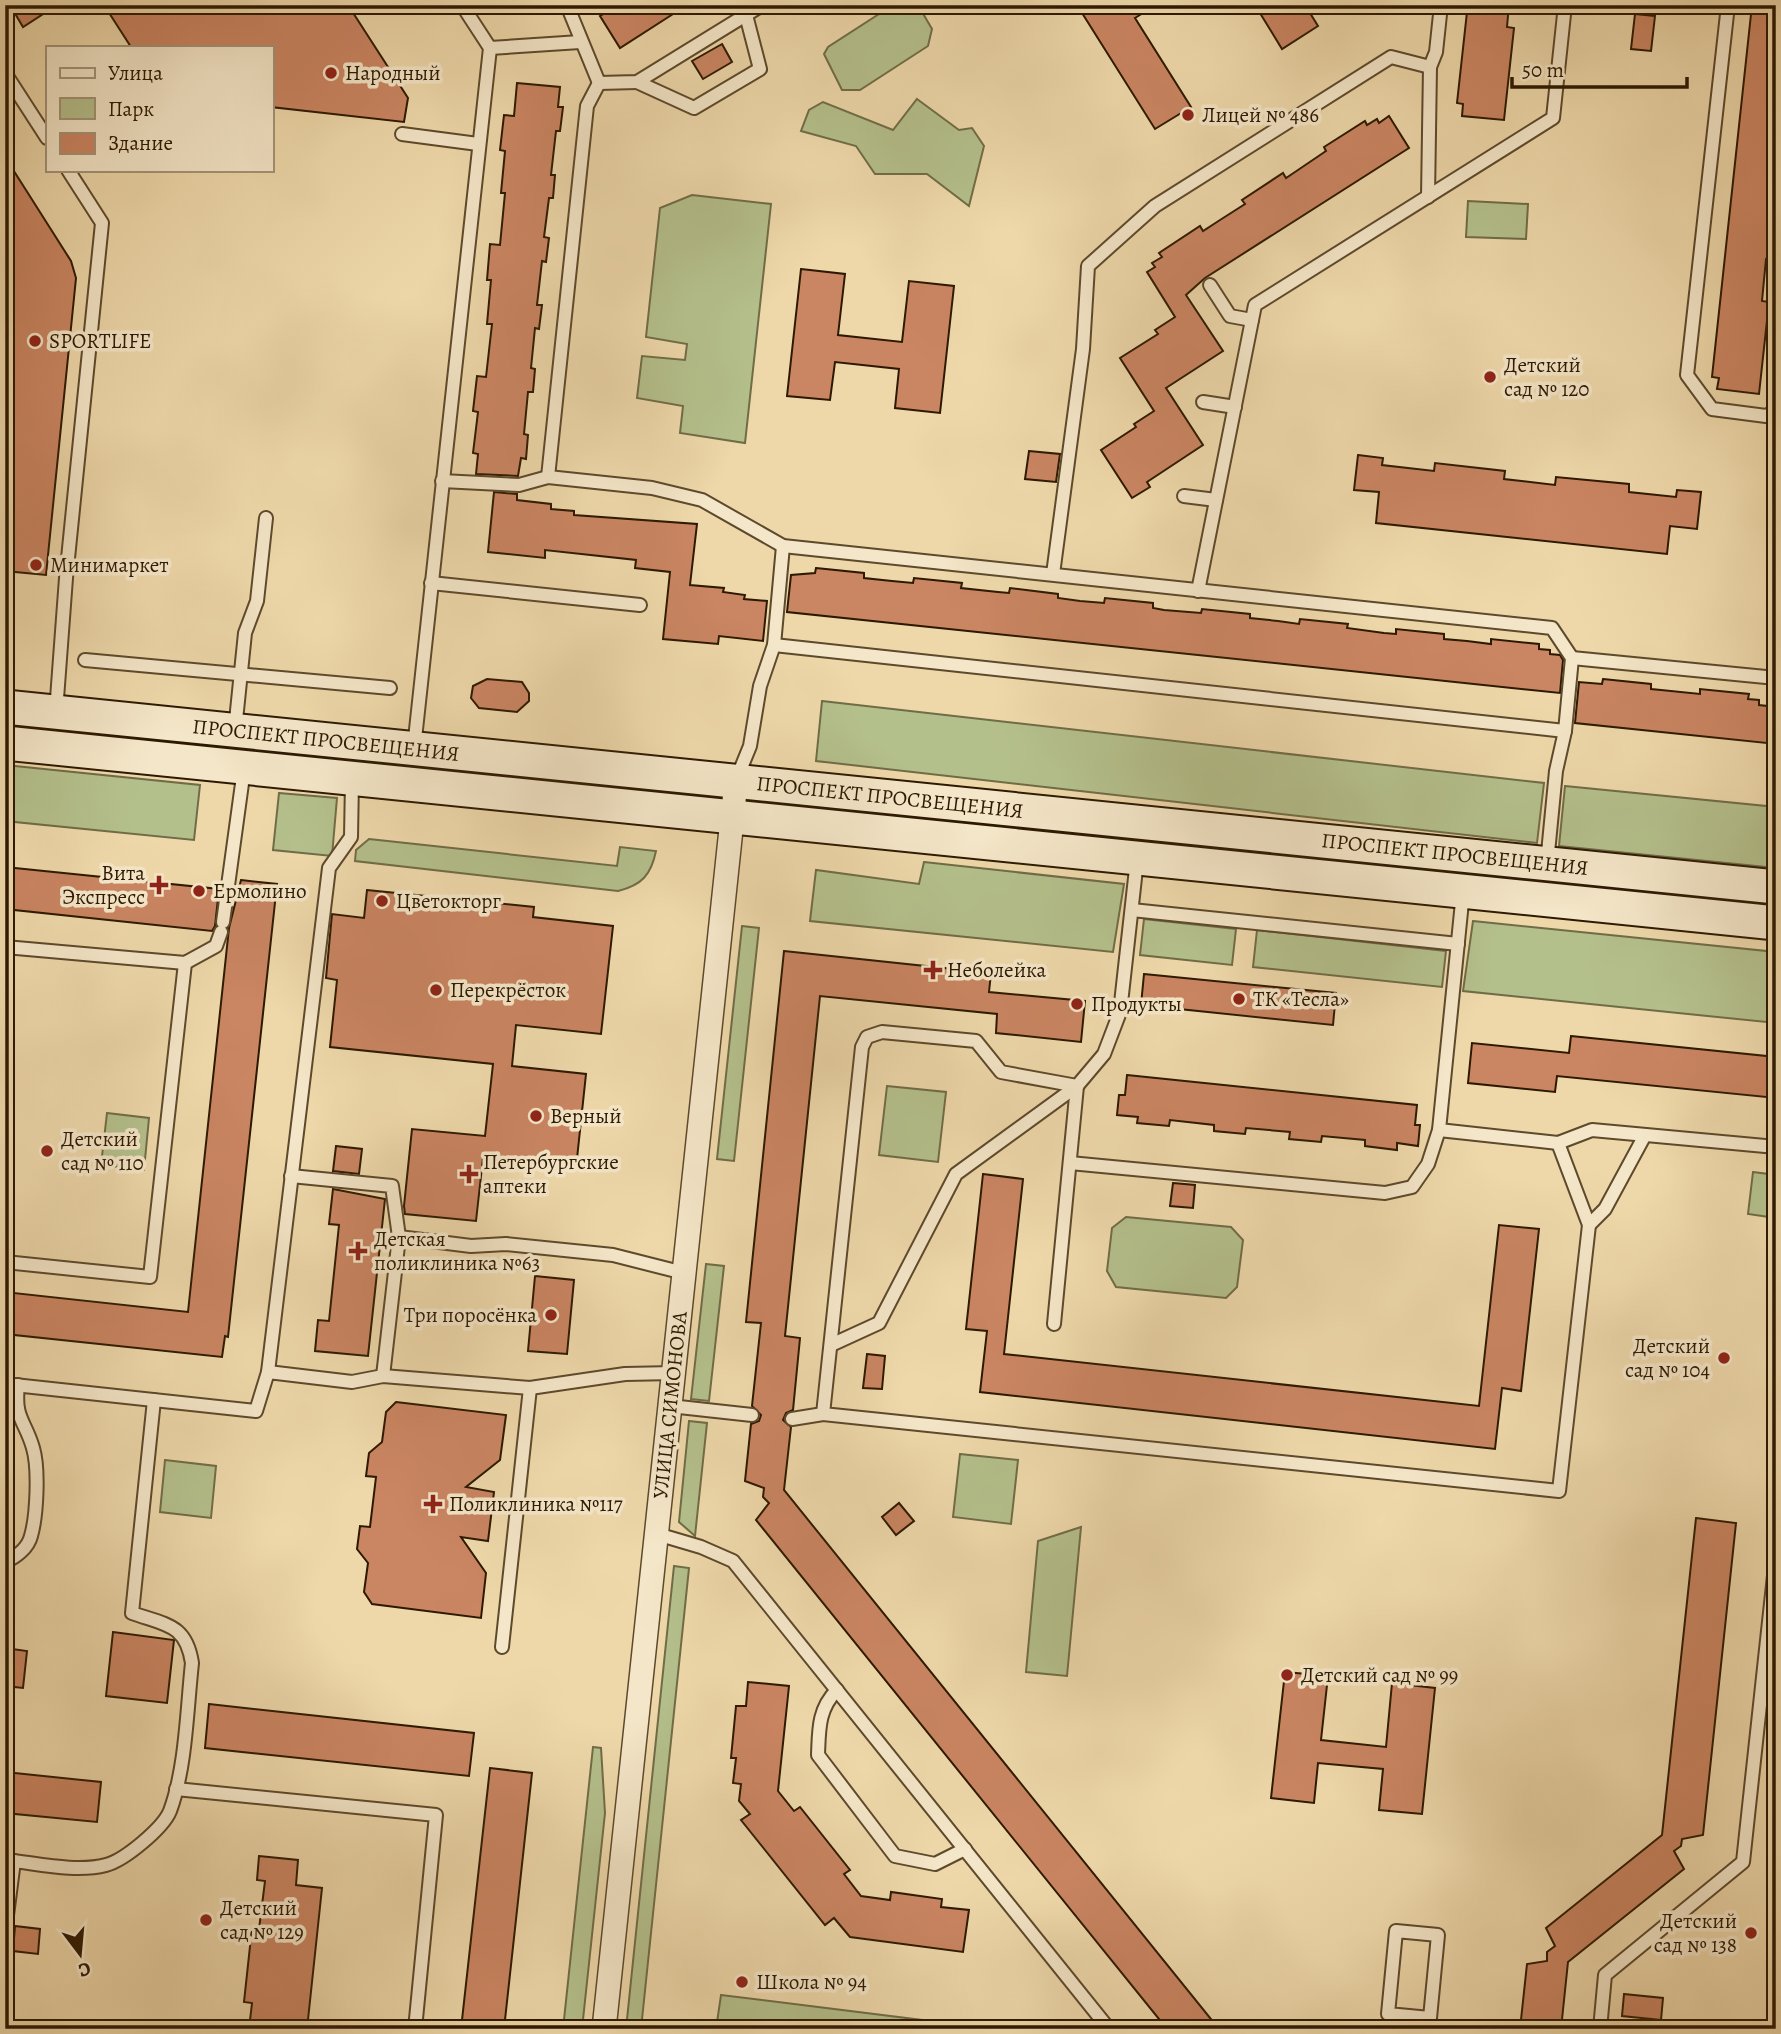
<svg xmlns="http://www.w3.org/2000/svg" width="1781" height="2034" font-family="Alegreya,serif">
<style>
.green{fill:#b4c08c;stroke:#706c47;stroke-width:2}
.building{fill:#ca8562;stroke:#2d1902;stroke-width:2}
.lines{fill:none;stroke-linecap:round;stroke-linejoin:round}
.service-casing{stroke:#5d492c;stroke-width:16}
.minor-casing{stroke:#5d492c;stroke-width:26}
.secondary-casing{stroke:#2d1902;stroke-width:37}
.service{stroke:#f4e6c8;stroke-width:12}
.minor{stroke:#f4e6c8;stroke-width:23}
.secondary{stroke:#f4e6c8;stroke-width:33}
.poi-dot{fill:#8f2418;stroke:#f4e6c8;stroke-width:2.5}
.labels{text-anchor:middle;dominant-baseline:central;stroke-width:7;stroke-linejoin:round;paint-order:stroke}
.poi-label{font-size:21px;fill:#2d1902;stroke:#f4e6c8;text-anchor:start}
.street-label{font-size:21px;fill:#2d1902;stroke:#f4e6c8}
</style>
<rect width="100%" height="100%" fill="#eed8aa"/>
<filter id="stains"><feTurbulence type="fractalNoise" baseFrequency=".00286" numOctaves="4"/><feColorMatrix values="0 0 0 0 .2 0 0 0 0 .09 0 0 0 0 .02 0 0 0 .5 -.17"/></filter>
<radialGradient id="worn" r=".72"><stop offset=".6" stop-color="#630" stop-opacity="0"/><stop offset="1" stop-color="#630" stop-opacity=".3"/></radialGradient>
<!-- green -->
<g class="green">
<path d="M 893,5 L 918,5 L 932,29 L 928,46 L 860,90 L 842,90 L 824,54 L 828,47 Z"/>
<path d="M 917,99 L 959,130 L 972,128 L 984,146 L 969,206 L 927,174 L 875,174 L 856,146 L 801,131 L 809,110 L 823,102 L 893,130 Z"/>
<path d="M 692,195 L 771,204 L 745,443 L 680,433 L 683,406 L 637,398 L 642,356 L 685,360 L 687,344 L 646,337 L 660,208 Z"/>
<path d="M 1468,201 L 1528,204 L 1526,239 L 1466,237 Z"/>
<path d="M 822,701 L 1544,783 L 1537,843 L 816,761 Z"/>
<path d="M 5,765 L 200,785 L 194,840 L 5,821 Z"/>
<path d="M 1565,786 L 1776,807 L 1776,868 L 1559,846 Z"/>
<path d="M 279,793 L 337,798 L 332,856 L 273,850 Z"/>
<path d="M 369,839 L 617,866 L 620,847 L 656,851 C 651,875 642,885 618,891 L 355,861 L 356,850 Z"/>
<path d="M 924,862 L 1124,884 L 1113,952 L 810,921 L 816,870 L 919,884 Z"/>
<path d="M 1144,919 L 1236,929 L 1232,965 L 1140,955 Z"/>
<path d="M 1473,921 L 1776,952 L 1776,1023 L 1463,991 Z"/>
<path d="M 742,926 L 759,928 L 734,1161 L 717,1159 Z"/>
<path d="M 1257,930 L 1446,951 L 1442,987 L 1253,967 Z"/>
<path d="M 887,1086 L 946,1092 L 938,1162 L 879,1155 Z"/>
<path d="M 107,1113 L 149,1118 L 144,1170 L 101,1165 Z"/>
<path d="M 1753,1172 L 1776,1175 L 1776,1218 L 1748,1214 Z"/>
<path d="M 1126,1217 L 1231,1227 L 1243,1240 L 1237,1287 L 1226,1298 L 1116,1287 L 1107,1271 L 1112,1228 Z"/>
<path d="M 706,1264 L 724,1266 L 709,1401 L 691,1399 Z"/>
<path d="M 689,1421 L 707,1423 L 695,1536 L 679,1522 Z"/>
<path d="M 960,1454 L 1018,1460 L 1011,1524 L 953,1517 Z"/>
<path d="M 165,1460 L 216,1466 L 211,1518 L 160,1512 Z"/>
<path d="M 1081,1527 L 1067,1676 L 1026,1672 L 1038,1541 Z"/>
<path d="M 674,1566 L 689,1568 L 641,2029 L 626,2029 Z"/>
<path d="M 593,1747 L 601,1748 L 605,1813 L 582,2029 L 563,2029 Z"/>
<path d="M 721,1995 L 962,2025 L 962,2029 L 716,2029 Z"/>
</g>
<!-- building -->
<g class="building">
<path d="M 10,5 L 57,5 L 23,27 Z"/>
<path d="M 104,5 L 348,5 L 408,98 L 404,122 L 271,107 L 271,47 L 131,47 Z"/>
<path d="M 618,5 L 687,5 L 620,48 L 600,16 Z"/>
<path d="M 1077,5 L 1156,5 L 1135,18 L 1191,107 L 1155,129 Z"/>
<path d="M 1255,5 L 1305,5 L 1318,26 L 1282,49 Z"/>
<path d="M 1474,5 L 1509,5 L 1507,27 L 1514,28 L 1504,120 L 1462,116 L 1463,104 L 1457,103 L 1467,12 L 1473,13 Z"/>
<path d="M 1752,5 L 1776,5 L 1776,240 L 1774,260 L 1766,259 L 1762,301 L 1769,302 L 1759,394 L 1717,389 L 1719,378 L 1712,377 Z"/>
<path d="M 1635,14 L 1655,16 L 1651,51 L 1631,49 Z"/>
<path d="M 722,44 L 732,62 L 703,79 L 692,61 Z"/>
<path d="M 517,83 L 560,87 L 558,107 L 563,107 L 560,131 L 556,131 L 551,175 L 555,175 L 553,198 L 549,198 L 544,237 L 549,238 L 546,262 L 542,261 L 537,305 L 542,305 L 539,329 L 535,328 L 531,368 L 535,369 L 533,392 L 528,392 L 524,434 L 528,435 L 526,459 L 521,458 L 518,476 L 476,474 L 478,454 L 473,453 L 478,412 L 473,411 L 477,376 L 486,377 L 492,324 L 487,324 L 491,280 L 487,280 L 490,244 L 500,245 L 505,193 L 501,193 L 505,151 L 500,150 L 504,115 L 514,116 Z"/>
<path d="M 1389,116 L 1409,148 L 1205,278 L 1186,295 L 1223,351 L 1166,388 L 1203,445 L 1147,482 L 1150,487 L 1132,498 L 1101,450 L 1136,427 L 1134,424 L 1154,411 L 1120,358 L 1158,334 L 1155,330 L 1175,317 L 1147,272 L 1155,267 L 1152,263 L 1162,257 L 1159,253 L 1200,226 L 1203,231 L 1220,220 L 1245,204 L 1242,200 L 1283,173 L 1286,178 L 1295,172 L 1326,151 L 1324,147 L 1365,121 L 1367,125 L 1377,119 L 1379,123 Z"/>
<path d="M 5,157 L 71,261 L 76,278 L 46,575 L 5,571 L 5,339 L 11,285 L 5,277 Z"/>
<path d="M 801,269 L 845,274 L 838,335 L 902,342 L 909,281 L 954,286 L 940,413 L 895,408 L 899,369 L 835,362 L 830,400 L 787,396 Z"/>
<path d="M 1029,451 L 1060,454 L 1056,482 L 1025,479 Z"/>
<path d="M 1358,455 L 1383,458 L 1382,465 L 1434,471 L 1435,463 L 1505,471 L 1504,479 L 1555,485 L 1556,477 L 1629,484 L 1629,492 L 1676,497 L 1677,490 L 1701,492 L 1697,529 L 1670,526 L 1667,554 L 1376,523 L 1379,492 L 1354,490 Z"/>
<path d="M 494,492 L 517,494 L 517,500 L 551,504 L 551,509 L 574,511 L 574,515 L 697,524 L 690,585 L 724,588 L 723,592 L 745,595 L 744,599 L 767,601 L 763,641 L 719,636 L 718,644 L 663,639 L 670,572 L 635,568 L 636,560 L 545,550 L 545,558 L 488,552 Z"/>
<path d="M 816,568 L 864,573 L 864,578 L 892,581 L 913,583 L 914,578 L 962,583 L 961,588 L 998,592 L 1009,593 L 1010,588 L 1058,594 L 1058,598 L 1080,601 L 1104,603 L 1105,598 L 1153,603 L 1153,608 L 1164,610 L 1201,613 L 1202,609 L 1250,614 L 1250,618 L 1278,621 L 1299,624 L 1300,619 L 1348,624 L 1347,628 L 1384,633 L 1396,634 L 1396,629 L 1444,634 L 1444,639 L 1467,641 L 1491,644 L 1491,639 L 1539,644 L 1539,649 L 1550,650 L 1550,654 L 1560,655 L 1563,660 L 1560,693 L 787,612 L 791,575 L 815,573 Z"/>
<path d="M 487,679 L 522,682 L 529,693 L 529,701 L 517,712 L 479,708 L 471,698 L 473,686 Z"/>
<path d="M 1603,679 L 1651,684 L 1651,689 L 1661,690 L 1700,694 L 1700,689 L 1749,694 L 1748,699 L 1759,700 L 1759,705 L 1776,707 L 1776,744 L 1575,723 L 1579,682 L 1602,684 Z"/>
<path d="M 5,867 L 219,889 L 215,926 L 212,931 L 5,909 Z"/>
<path d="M 241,880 L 277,884 L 228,1337 L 225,1336 L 222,1357 L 5,1334 L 5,1292 L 188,1312 L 229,928 Z"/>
<path d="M 367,890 L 534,907 L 533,917 L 613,926 L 601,1034 L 516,1025 L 512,1066 L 586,1074 L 576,1168 L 483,1158 L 476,1221 L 405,1214 L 404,1206 L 412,1129 L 485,1136 L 493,1064 L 330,1047 L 337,980 L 326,978 L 332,914 L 364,918 Z"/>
<path d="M 784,951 L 991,973 L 989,992 L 1085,1001 L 1081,1042 L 996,1033 L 997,1014 L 820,996 L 785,1336 L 800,1338 L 793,1410 L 786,1413 L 783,1420 L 791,1427 L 784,1490 L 1219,2029 L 1167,2029 L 756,1520 L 769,1503 L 763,1497 L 764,1488 L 745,1481 L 751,1424 L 759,1421 L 761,1415 L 752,1406 L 761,1323 L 746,1322 Z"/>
<path d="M 1144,974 L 1336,993 L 1333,1025 L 1141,1005 Z"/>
<path d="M 1571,1036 L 1776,1057 L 1776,1098 L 1557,1076 L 1555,1092 L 1468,1083 L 1472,1043 L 1569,1053 Z"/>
<path d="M 1127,1075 L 1417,1105 L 1415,1125 L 1420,1125 L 1418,1146 L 1397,1143 L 1397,1150 L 1365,1146 L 1365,1140 L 1322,1136 L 1321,1142 L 1289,1139 L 1290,1132 L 1246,1128 L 1245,1134 L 1214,1131 L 1214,1125 L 1170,1120 L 1169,1126 L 1137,1123 L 1138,1117 L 1117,1115 L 1119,1095 L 1125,1095 Z"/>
<path d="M 336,1146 L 362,1149 L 359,1174 L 333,1171 Z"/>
<path d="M 983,1174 L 1023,1179 L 1004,1354 L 1479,1406 L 1499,1225 L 1539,1229 L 1521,1391 L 1502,1388 L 1495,1449 L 980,1392 L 987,1331 L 966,1329 Z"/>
<path d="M 1173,1183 L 1195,1185 L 1193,1208 L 1170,1206 Z"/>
<path d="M 333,1189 L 385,1199 L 368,1356 L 315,1351 L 318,1320 L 329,1321 L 339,1225 L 329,1224 Z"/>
<path d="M 535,1276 L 574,1280 L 567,1354 L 528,1351 Z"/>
<path d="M 867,1354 L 885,1356 L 882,1389 L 863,1388 Z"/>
<path d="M 396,1402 L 506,1415 L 500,1460 L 466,1487 L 494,1492 L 488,1541 L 461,1537 L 486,1573 L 481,1618 L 372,1604 L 364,1592 L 368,1563 L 357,1549 L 360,1526 L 370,1527 L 376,1477 L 366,1476 L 369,1453 L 382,1442 L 386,1412 Z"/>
<path d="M 899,1503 L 914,1521 L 896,1535 L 882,1517 Z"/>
<path d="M 1696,1518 L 1736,1523 L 1703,1835 L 1682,1839 L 1681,1846 L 1674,1851 L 1684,1869 L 1568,1962 L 1561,2029 L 1520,2029 L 1527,1964 L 1547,1961 L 1547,1952 L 1555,1946 L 1546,1928 L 1662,1835 Z"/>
<path d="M 113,1632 L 174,1640 L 167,1703 L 106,1696 Z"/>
<path d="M 5,1648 L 27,1651 L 23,1688 L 5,1686 Z"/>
<path d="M 1285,1672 L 1328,1676 L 1321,1740 L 1386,1747 L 1392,1683 L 1435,1688 L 1422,1814 L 1379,1810 L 1383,1769 L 1318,1763 L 1314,1803 L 1271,1798 Z"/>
<path d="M 748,1682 L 789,1686 L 778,1791 L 794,1811 L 800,1807 L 850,1870 L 844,1874 L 861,1896 L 890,1900 L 891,1892 L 942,1899 L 941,1907 L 969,1910 L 963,1952 L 850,1937 L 834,1918 L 825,1925 L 741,1820 L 750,1814 L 739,1801 L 741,1784 L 733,1783 L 736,1758 L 731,1758 L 736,1706 L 746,1706 Z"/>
<path d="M 209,1704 L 474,1733 L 469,1776 L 205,1748 Z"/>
<path d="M 490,1768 L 532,1773 L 504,2029 L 461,2029 Z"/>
<path d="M 5,1772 L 101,1782 L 97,1822 L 5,1813 Z"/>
<path d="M 259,1856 L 298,1860 L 296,1885 L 322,1888 L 307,2029 L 249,2029 L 252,2003 L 244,2002 L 252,1928 L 259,1929 L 265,1881 L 257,1880 Z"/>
<path d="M 15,1926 L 40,1929 L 38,1954 L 13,1951 Z"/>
<path d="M 1624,1994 L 1663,1998 L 1661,2020 L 1622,2016 Z"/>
</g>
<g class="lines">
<defs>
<g id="service">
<path d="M 567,5 L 599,83"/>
<path d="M 1728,5 L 1687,375 L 1712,409 L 1766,416 L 1776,411"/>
<path d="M 490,48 L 580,42"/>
<path d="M 1430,67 L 1436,52 L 1441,5"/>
<path d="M 5,73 L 47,138"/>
<path d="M 637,82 L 694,108 L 760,69 L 746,15"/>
<path d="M 599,83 L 637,82 L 762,5"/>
<path d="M 402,134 L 478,144"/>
<path d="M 1210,285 L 1230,316 L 1252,320"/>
<path d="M 1203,402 L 1235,407"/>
<path d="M 548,477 L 587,106 L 599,83"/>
<path d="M 442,481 L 519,485 L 548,477 L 652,488 L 702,500 L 783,546 L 1552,628 L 1572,658 L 1565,731 L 1556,771 L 1547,863"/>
<path d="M 1184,496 L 1216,500"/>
<path d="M 1053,574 L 1083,349 L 1088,266 L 1155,206 L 1391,57 L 1430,67 L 1428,197"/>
<path d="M 431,583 L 640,605"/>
<path d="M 1198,591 L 1255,305 L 1553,118 L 1565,5"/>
<path d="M 774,645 L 1565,731"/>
<path d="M 1572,658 L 1776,678"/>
<path d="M 85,660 L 390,688"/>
<path d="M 56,712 L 66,578 L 102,223 L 68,170"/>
<path d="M 235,730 L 245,633 L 257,601 L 266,518"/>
<path d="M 414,748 L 490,48 L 462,5"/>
<path d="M 737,778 L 750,746 L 760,686 L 774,645 L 783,546"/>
<path d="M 1137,860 L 1120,1012 L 1104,1054 L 1077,1086 L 1001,1072 L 976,1041 L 882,1032 L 867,1037 L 862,1047 L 823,1414 L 1559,1491 L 1589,1225 L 1558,1143"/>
<path d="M 1463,892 L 1439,1130 L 1558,1143 L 1592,1130 L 1776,1147"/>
<path d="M 1132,910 L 1458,944"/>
<path d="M 223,922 L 244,769"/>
<path d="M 5,947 L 185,963 L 216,946 L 221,932"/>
<path d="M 1070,1163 L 1385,1193 L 1412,1187 L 1428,1164 L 1439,1130"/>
<path d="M 291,1176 L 392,1186 L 399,1237 L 383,1376"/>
<path d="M 1589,1225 L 1605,1209 L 1645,1135"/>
<path d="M 399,1237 L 471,1246 L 506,1244 L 613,1255 L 684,1273"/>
<path d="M 5,1262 L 150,1277 L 185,963"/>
<path d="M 1054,1324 L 1077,1086"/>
<path d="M 831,1345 L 879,1323 L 956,1174 L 1077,1086"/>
<path d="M 268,1372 L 329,868 L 351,837 L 352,781"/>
<path d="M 5,1384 L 256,1411 L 268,1372 L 352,1382 L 383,1376 L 530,1388 L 625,1374 L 674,1373"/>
<path d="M 670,1406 L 752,1415"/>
<path d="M 792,1419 L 823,1414"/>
<path d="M 657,1534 L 701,1547 L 733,1561 L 1109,2029"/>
<path d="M 5,1562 C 16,1557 28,1548 31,1536 C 37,1515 39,1468 33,1448 C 25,1420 14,1419 18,1385"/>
<path d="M 502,1647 L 530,1388"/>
<path d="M 837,1690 C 818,1709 819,1730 818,1755 L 895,1856 L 935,1864 L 965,1849"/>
<path d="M 176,1789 L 436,1815 L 415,2029"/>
<path d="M 5,1860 C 36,1863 75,1873 106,1865 C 125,1860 163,1828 170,1811 C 186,1768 187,1708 192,1663 C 186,1624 166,1625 132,1613 L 154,1400"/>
<path d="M 5,1931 L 14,1861"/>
<path d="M 1429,2029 L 1430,2018 L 1438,1935 L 1396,1931 L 1388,2014 L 1430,2018"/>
<path d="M 1600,2029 L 1605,1975 L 1743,1862 L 1776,1557"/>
</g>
<path id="minor" d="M 604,2029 L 736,782"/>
<g id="secondary">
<path d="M 5,707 L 1776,887"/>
<path d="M 5,743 L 1776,923"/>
</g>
</defs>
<!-- service casing -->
<use href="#service" class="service-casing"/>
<!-- minor casing -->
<use href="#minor" class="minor-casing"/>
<!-- secondary casing -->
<use href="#secondary" class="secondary-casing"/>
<!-- service -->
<use href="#service" class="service"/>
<!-- minor -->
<use href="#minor" class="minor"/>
<!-- secondary -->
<use href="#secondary" class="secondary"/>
</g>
<!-- markers -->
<g class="poi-dot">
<circle cx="331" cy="73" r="7"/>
<circle cx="1188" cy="115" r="7"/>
<circle cx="35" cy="341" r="7"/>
<circle cx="1490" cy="377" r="7"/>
<circle cx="36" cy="565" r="7"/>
<path d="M155.5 874.5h7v7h7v7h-7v7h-7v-7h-7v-7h7z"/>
<circle cx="199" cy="891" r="7"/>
<circle cx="382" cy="901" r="7"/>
<path d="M929.5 959.5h7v7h7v7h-7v7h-7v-7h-7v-7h7z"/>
<circle cx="436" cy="990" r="7"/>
<circle cx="1239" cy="999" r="7"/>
<circle cx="1077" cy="1004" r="7"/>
<circle cx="536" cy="1116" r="7"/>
<circle cx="47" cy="1151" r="7"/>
<path d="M465.5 1163.5h7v7h7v7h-7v7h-7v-7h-7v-7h7z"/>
<path d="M354.5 1240.5h7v7h7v7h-7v7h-7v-7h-7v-7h7z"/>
<circle cx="551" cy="1315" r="7"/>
<circle cx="1724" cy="1358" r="7"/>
<path d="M429.5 1493.5h7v7h7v7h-7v7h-7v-7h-7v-7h7z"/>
<circle cx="1287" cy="1675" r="7"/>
<circle cx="206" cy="1920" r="7"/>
<circle cx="1751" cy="1933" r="7"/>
<circle cx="742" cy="1982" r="7"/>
</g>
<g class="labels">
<!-- poi labels -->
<g class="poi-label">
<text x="345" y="73">Народный</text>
<text x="1202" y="115">Лицей № 486</text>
<text x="49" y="341">SPORTLIFE</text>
<text x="1504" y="365">Детский<tspan x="1504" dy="24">сад № 120</tspan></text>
<text x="50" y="565">Минимаркет</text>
<text x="145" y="873" text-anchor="end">Вита<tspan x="145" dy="24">Экспресс</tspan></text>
<text x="213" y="891">Ермолино</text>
<text x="396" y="901">Цветокторг</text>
<text x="947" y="970">Неболейка</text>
<text x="450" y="990">Перекрёсток</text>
<text x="1253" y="999">ТК «Тесла»</text>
<text x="1091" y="1004">Продукты</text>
<text x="550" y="1116">Верный</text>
<text x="61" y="1139">Детский<tspan x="61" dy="24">сад № 110</tspan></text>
<text x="483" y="1162">Петербургские<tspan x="483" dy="24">аптеки</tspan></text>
<text x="374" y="1239">Детская<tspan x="374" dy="24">поликлиника №63</tspan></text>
<text x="537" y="1315" text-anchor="end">Три поросёнка</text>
<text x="1710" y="1346" text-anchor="end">Детский<tspan x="1710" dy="24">сад № 104</tspan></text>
<text x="449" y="1504">Поликлиника №117</text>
<text x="1301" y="1675">Детский сад № 99</text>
<text x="220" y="1908">Детский<tspan x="220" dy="24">сад № 129</tspan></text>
<text x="1737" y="1921" text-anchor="end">Детский<tspan x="1737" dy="24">сад № 138</tspan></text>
<text x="756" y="1982">Школа № 94</text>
</g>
<!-- street labels -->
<g class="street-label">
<text transform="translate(326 740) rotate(6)">ПРОСПЕКТ ПРОСВЕЩЕНИЯ</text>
<text transform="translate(890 797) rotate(6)">ПРОСПЕКТ ПРОСВЕЩЕНИЯ</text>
<text transform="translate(1455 854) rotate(6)">ПРОСПЕКТ ПРОСВЕЩЕНИЯ</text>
<text transform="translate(670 1405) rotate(-84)">УЛИЦА СИМОНОВА</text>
</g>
</g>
<!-- margin -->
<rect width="1781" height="2034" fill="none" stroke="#eed8aa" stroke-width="28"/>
<rect x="7" y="7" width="1767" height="2020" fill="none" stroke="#2d1902" stroke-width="3.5"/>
<rect x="14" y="14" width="1753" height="2006" fill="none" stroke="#2d1902" stroke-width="2"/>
<!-- legend -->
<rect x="46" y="46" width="228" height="126" fill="#f4e6c8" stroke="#a49479" stroke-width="2"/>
<rect x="60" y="68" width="35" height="10" fill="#f4e6c8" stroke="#a49479" stroke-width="2"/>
<text x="108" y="80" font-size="21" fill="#2d1902">Улица</text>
<rect x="60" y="98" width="35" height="21" fill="#b4c08c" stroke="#a49479" stroke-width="2"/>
<text x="108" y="116" font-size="21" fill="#2d1902">Парк</text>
<rect x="60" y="133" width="35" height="21" fill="#ca8562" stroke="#a49479" stroke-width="2"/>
<text x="108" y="150" font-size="21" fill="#2d1902">Здание</text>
<!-- north arrow -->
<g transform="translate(80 1954) rotate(164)" stroke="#f4e6c8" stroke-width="5" paint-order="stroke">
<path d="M0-5L12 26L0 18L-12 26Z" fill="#2d1902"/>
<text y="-10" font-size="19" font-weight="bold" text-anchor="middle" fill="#2d1902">С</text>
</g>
<!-- scale -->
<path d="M1512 77v10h175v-10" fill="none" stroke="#2d1902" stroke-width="3.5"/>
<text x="1522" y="77" font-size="21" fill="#2d1902" stroke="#f4e6c8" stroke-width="5" paint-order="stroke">50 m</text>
<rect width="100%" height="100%" filter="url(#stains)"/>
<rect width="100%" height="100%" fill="url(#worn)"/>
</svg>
